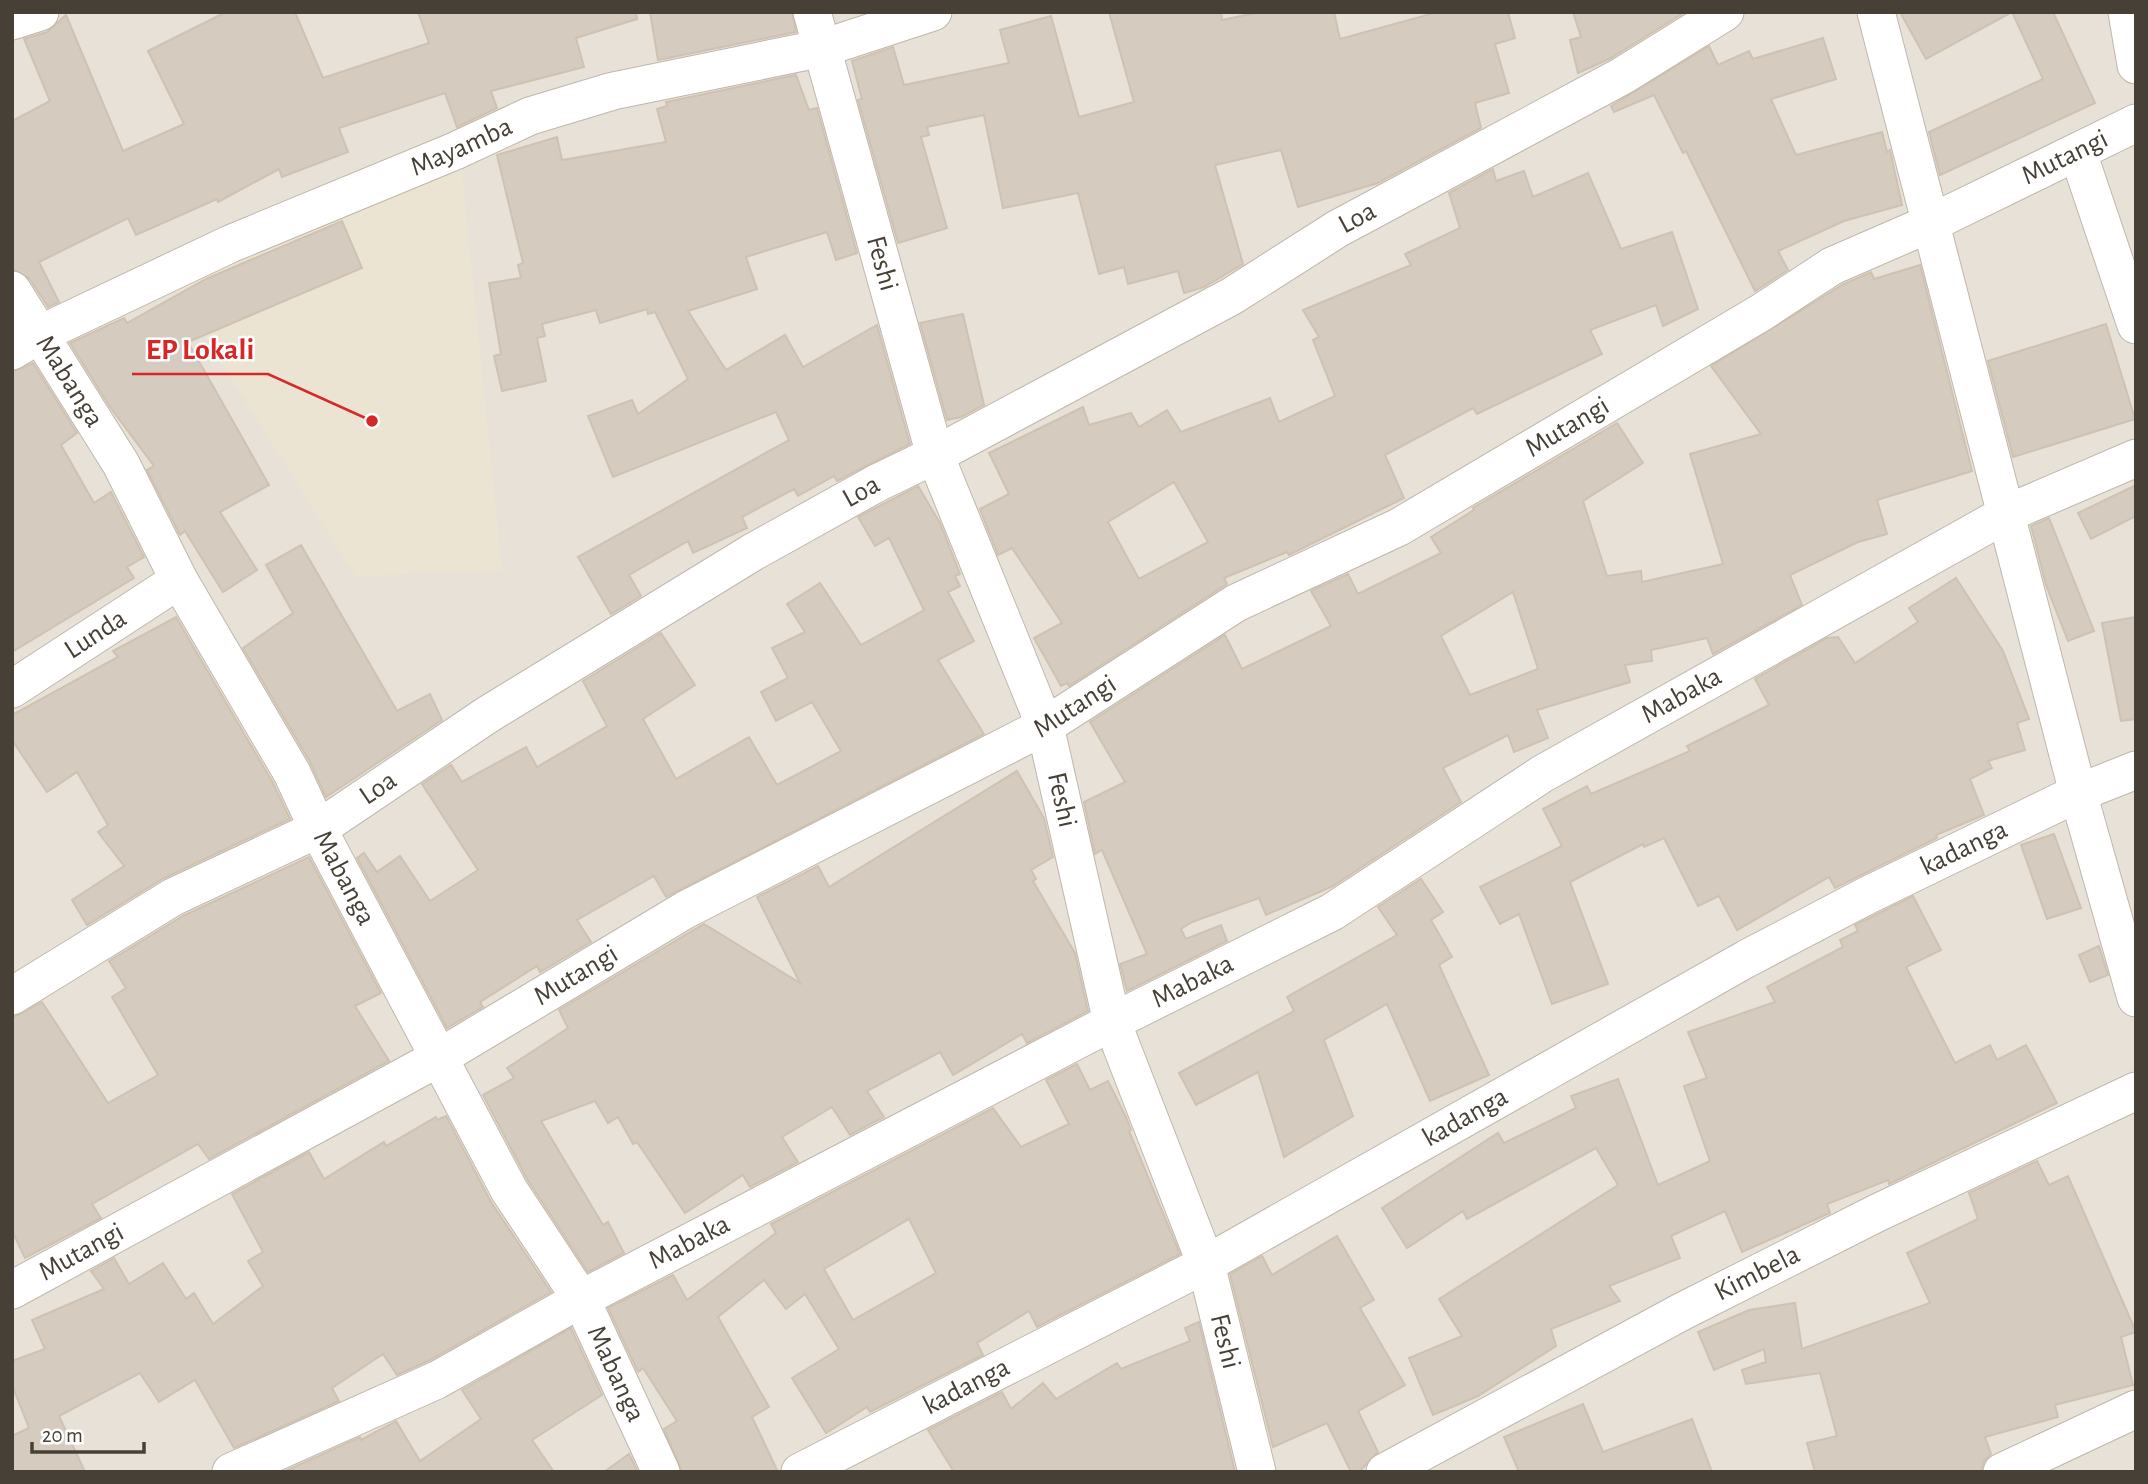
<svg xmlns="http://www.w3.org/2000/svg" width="2148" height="1484" font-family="'Alegreya Sans',sans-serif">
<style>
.residential{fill:#e7e1d7}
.education{fill:#ece4d3}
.building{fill:#d5cbbf;stroke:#cfc2b2;stroke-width:2;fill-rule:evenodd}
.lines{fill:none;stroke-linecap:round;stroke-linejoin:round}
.street-casing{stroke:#bfb7ac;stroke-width:39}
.street{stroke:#fff;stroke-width:37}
.labels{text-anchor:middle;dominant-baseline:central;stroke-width:5;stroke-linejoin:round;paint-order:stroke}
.street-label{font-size:28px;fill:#474037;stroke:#fff}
.leader{fill:none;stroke:#d62828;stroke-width:2.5}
.callout-dot{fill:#d62828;stroke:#fff;stroke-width:2.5}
.callout-label{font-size:30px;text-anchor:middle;font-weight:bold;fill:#d62828;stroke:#fff;stroke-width:5;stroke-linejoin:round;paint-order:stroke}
</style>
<rect width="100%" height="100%" fill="#f4f0e9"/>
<!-- residential -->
<rect class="residential" x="12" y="12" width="2124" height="1460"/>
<!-- education -->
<path class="education" d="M 460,155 L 502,570 L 355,576 L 164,271 Z"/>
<!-- building -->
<g class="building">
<path d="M 226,12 L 295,12 L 323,78 L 429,43 L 418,12 L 636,12 L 637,19 L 576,38 L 584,67 L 491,91 L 497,108 L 457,127 L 445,93 L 339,128 L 348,152 L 282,177 L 279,169 L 218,202 L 217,199 L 136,235 L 128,218 L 39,262 L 59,302 L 48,307 L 29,278 L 12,269 L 12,121 L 50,101 L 24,39 L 47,32 L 66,15 L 123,151 L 184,124 L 148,51 Z"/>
<path d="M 650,12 L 792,12 L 796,32 L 658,60 Z"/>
<path d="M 1109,12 L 1221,12 L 1222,20 L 1260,12 L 1334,12 L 1340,39 L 1438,12 L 1508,12 L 1515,38 L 1495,44 L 1509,93 L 1475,103 L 1481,128 L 1378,183 L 1298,207 L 1281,150 L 1215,165 L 1243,264 L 1204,287 L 1184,293 L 1178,271 L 1128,284 L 1124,267 L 1099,274 L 1078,193 L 1003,208 L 984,115 L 927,127 L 929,135 L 921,137 L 947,228 L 898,243 L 858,100 L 862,99 L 852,61 L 893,47 L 904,85 L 1009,63 L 1000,30 L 1051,16 L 1079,117 L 1134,102 Z"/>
<path d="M 1573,12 L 1685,12 L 1611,58 L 1578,73 L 1570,40 L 1581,37 Z"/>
<path d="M 1900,12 L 2012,12 L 1926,59 Z"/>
<path d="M 2012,12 L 2053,12 L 2095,103 L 1940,175 L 1929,132 L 2043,79 Z"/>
<path d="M 1823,38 L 1836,79 L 1771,99 L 1796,155 L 1882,132 L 1887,152 L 1890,150 L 1902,205 L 1844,221 L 1778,251 L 1788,270 L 1755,291 L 1686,151 L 1683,153 L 1654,95 L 1614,112 L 1611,106 L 1709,46 L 1718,65 L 1749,51 L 1753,59 Z"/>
<path d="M 796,75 L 809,110 L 817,108 L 857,253 L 836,260 L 827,232 L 746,257 L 757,289 L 688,311 L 726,370 L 785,335 L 803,367 L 877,325 L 910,444 L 837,481 L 834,476 L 798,496 L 794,489 L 742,517 L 747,528 L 693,553 L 688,541 L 629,575 L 641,596 L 611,614 L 578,557 L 789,440 L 776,412 L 613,477 L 588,416 L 632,400 L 638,414 L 688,379 L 655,312 L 648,314 L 647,309 L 600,323 L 596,310 L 542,324 L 545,336 L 537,338 L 546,381 L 502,391 L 494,356 L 501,354 L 489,283 L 521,278 L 518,265 L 523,263 L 497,155 L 557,137 L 562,160 L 666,142 L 657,109 L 667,106 L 666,102 Z"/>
<path d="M 1493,169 L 1496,181 L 1524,171 L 1533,197 L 1588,173 L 1621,249 L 1672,232 L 1698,309 L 1663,326 L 1656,305 L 1590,330 L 1602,354 L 1477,414 L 1473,408 L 1385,455 L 1404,498 L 1289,555 L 1287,552 L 1224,578 L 1227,584 L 1069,686 L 1067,683 L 1061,686 L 1034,638 L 1062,623 L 1012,548 L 998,555 L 980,509 L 1009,494 L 989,453 L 1083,407 L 1089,425 L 1131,413 L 1139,427 L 1167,410 L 1181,432 L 1270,398 L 1279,422 L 1335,396 L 1313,340 L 1319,337 L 1303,310 L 1411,265 L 1405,254 L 1460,228 L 1449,193 ZM 1174,482 L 1208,542 L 1139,579 L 1108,522 Z"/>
<path d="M 342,221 L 362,268 L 188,342 L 269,485 L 220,512 L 257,570 L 223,592 L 185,531 L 180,535 L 147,470 L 154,466 L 110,407 L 70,343 L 124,318 L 127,323 L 206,279 Z"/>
<path d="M 1920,265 L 1972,471 L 1877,500 L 1887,534 L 1858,542 L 1790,575 L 1802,605 L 1713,654 L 1707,638 L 1651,650 L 1652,661 L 1625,665 L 1630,682 L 1537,710 L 1548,738 L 1514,752 L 1508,735 L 1443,768 L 1461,802 L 1333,886 L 1266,915 L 1259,898 L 1192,922 L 1181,929 L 1186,939 L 1221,925 L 1227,941 L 1127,991 L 1120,964 L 1147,954 L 1102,850 L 1095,854 L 1084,802 L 1125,782 L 1090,722 L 1225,635 L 1242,669 L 1331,626 L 1311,591 L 1348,574 L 1358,594 L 1441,553 L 1431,537 L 1474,510 L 1473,508 L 1617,423 L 1643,463 L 1583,501 L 1607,576 L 1641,571 L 1642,582 L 1723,564 L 1690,454 L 1761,434 L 1711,366 L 1842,285 L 1871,272 L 1874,279 ZM 1513,592 L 1538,669 L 1470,695 L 1441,636 Z"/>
<path d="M 963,314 L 984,405 L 961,417 L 947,420 L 920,323 Z"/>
<path d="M 2106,324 L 2135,419 L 2013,457 L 1988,361 Z"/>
<path d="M 33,363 L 77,433 L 61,445 L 94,503 L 111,492 L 144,557 L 127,567 L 134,578 L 12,652 L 12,372 Z"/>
<path d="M 2136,485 L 2136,516 L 2091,539 L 2078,513 Z"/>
<path d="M 918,486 L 940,523 L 960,574 L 955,576 L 960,586 L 948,592 L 974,641 L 938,660 L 984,734 L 666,897 L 654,876 L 577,920 L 591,942 L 540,972 L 537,966 L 480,1002 L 483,1007 L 447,1028 L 357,858 L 364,853 L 377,872 L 400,856 L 430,901 L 478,870 L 422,784 L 451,765 L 462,782 L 526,747 L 537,767 L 607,726 L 583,681 L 661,633 L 695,685 L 643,719 L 676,779 L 749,737 L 777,785 L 841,751 L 812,702 L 776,721 L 761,692 L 788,678 L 772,648 L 805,632 L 787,604 L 820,583 L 861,645 L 924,610 L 889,538 L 875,546 L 858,517 Z"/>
<path d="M 2049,518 L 2094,631 L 2068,641 L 2046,585 L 2031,526 Z"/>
<path d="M 301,545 L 397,711 L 430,694 L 442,720 L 326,797 L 310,762 L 243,648 L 293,613 L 266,565 Z"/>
<path d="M 1956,578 L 2003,651 L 2029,719 L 2017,723 L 2025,750 L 1988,761 L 1992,768 L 1970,779 L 1984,815 L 1936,835 L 1937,838 L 1835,888 L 1829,877 L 1737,930 L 1719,896 L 1698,906 L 1664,838 L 1644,847 L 1643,844 L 1570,882 L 1608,984 L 1552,1004 L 1519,914 L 1500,924 L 1480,887 L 1562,846 L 1543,809 L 1587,786 L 1591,794 L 1690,751 L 1687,746 L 1769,705 L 1755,679 L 1827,638 L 1838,637 L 1855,663 L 1918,622 L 1909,608 Z"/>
<path d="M 176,617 L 273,783 L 290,819 L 164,878 L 87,925 L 72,900 L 124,866 L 98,832 L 108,825 L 77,772 L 47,792 L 12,740 L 12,715 L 118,657 L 113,651 Z"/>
<path d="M 2136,617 L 2136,719 L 2121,721 L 2102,623 Z"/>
<path d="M 1017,771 L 1044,818 L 1053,857 L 1031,870 L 1036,879 L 1033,881 L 1075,953 L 1088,1011 L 1027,1043 L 1022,1034 L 953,1075 L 940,1052 L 867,1091 L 884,1117 L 850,1135 L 832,1107 L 782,1137 L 798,1162 L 750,1187 L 743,1175 L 685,1213 L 637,1142 L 633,1144 L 618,1117 L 608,1123 L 595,1101 L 541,1121 L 603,1225 L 608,1222 L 624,1253 L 588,1272 L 527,1179 L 483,1095 L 514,1078 L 507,1068 L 568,1028 L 559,1010 L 704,924 L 800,983 L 757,897 L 818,866 L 829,887 Z"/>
<path d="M 2054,834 L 2081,908 L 2047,919 L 2021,845 Z"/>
<path d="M 309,857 L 381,993 L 355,1006 L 389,1061 L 209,1159 L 198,1144 L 92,1204 L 101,1218 L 25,1258 L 12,1231 L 12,1018 L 42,1002 L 108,1103 L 158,1075 L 112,997 L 126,988 L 109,961 L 183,916 Z"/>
<path d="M 1421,879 L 1443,912 L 1431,920 L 1452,957 L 1439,965 L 1489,1075 L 1430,1101 L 1387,1004 L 1324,1040 L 1353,1116 L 1284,1157 L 1258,1072 L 1196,1105 L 1179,1073 L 1294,1011 L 1287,997 L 1397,935 L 1378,907 Z"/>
<path d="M 1913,896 L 1941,950 L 1906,967 L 1955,1063 L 1990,1045 L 1997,1060 L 2026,1045 L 2057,1103 L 1889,1184 L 1888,1180 L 1827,1204 L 1830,1213 L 1742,1252 L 1725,1211 L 1671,1236 L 1680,1258 L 1609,1286 L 1620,1301 L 1551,1329 L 1556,1346 L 1478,1396 L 1433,1415 L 1409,1358 L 1462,1336 L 1439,1299 L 1618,1185 L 1596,1148 L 1467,1219 L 1463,1211 L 1407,1248 L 1382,1208 L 1498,1133 L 1504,1143 L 1576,1108 L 1571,1096 L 1618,1079 L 1658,1185 L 1710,1161 L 1684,1086 L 1707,1078 L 1688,1032 L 1775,1002 L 1767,987 L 1843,947 L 1840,940 L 1858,931 L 1855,925 Z"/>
<path d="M 2099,946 L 2108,975 L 2090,982 L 2079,955 Z"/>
<path d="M 1077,1064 L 1090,1090 L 1108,1081 L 1126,1117 L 1131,1130 L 1129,1131 L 1180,1254 L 1037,1327 L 1029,1311 L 977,1343 L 983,1355 L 870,1412 L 867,1407 L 826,1433 L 792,1378 L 839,1349 L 805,1294 L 786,1309 L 764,1280 L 718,1317 L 769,1407 L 752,1417 L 778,1472 L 682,1472 L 664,1429 L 677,1421 L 643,1368 L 638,1372 L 608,1308 L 673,1275 L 687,1300 L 776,1233 L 771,1224 L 993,1108 L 1021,1147 L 1069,1124 L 1046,1080 ZM 909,1219 L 936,1273 L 853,1320 L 824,1269 Z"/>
<path d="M 446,1116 L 491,1202 L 551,1292 L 428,1361 L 397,1375 L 383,1354 L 332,1388 L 339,1401 L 234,1448 L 195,1380 L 159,1402 L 140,1373 L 59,1416 L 85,1472 L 12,1472 L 12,1436 L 29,1428 L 12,1385 L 12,1361 L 45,1349 L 32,1320 L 104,1289 L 91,1271 L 114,1258 L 129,1284 L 163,1263 L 186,1299 L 194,1293 L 213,1324 L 263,1286 L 248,1261 L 263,1252 L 232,1194 L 309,1152 L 324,1179 L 384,1142 L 386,1146 L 436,1117 L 437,1120 Z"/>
<path d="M 2037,1161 L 2049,1185 L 2068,1176 L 2136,1332 L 2121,1337 L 2133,1385 L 2055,1405 L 2058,1417 L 1985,1437 L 1991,1454 L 1984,1461 L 1981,1472 L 1815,1472 L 1807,1443 L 1837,1436 L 1820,1373 L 1746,1384 L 1742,1370 L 1766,1362 L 1764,1349 L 1714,1370 L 1698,1332 L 1749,1310 L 1795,1303 L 1802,1349 L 1930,1303 L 1907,1253 L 1978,1219 L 1969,1193 Z"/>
<path d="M 1337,1236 L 1374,1300 L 1360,1308 L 1405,1385 L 1358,1411 L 1378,1452 L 1359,1472 L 1351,1472 L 1327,1423 L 1273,1447 L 1230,1274 L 1262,1256 L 1272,1275 Z"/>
<path d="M 1199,1322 L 1235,1472 L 954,1472 L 928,1430 L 1002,1392 L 1011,1409 L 1043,1383 L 1056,1399 L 1117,1363 L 1121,1369 L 1190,1341 L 1185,1328 Z"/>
<path d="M 571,1328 L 602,1395 L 532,1440 L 554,1472 L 283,1472 L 360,1437 L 361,1440 L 396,1421 L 420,1461 L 481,1419 L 462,1390 Z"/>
<path d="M 1583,1404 L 1603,1452 L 1692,1419 L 1712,1472 L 1519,1472 L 1504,1437 Z"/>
<path d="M 629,1454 L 638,1472 L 604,1472 Z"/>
</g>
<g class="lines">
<defs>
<g id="street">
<path id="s1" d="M 812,12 L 935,455 L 1045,726 L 1112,1022 L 1206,1264 L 1257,1472"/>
<path d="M 1876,12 L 2078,793 L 2136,998"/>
<path d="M 2127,12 L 2136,65"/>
<path d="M 12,21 L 40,12"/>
<path d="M 2078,153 L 2136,325"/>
<path id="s2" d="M 12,290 L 121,464 L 179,580 L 292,773 L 318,829 L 509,1190 L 581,1299 L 661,1472"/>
<path id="s3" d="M 12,351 L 38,335 L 230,244 L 455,151 L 530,116 L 613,91 L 823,48 L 933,12"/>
<path id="s4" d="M 12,689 L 179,580"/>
<path id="s5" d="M 12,996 L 173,897 L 318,829 L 487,715 L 753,552 L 877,483 L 935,455 L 1232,296 L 1337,229 L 1622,76 L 1725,12"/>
<path id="s6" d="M 12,1290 L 440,1057 L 685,910 L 1045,726 L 1236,603 L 1399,527 L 1762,312 L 1832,266 L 1931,223 L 2136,123"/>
<path id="s7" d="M 231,1472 L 437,1380 L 581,1299 L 1112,1022 L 1332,912 L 1542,774 L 2008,513 L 2136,458"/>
<path id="s8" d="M 800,1472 L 1206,1264 L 1746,959 L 1866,896 L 2078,793 L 2136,770"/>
<path id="s9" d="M 1385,1472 L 1683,1311 L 1877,1213 L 2136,1091"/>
<path d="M 2002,1472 L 2136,1409"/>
</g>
</defs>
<!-- street casing -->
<use href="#street" class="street-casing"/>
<!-- street -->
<use href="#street" class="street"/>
</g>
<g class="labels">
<!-- street labels -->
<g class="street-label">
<text stroke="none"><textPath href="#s3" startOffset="494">Mayamba</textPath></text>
<text stroke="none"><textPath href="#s6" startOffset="2347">Mutangi</textPath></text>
<text stroke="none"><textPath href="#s5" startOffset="1556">Loa</textPath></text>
<text stroke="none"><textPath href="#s1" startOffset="261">Feshi</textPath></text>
<text stroke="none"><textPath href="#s2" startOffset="108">Mabanga</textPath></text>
<text stroke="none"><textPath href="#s6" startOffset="1780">Mutangi</textPath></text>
<text stroke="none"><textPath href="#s5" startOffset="989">Loa</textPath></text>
<text stroke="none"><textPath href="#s4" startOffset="100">Lunda</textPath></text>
<text stroke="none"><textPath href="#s7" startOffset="1647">Mabaka</textPath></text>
<text stroke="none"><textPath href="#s6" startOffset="1213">Mutangi</textPath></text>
<text stroke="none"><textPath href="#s5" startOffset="422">Loa</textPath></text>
<text stroke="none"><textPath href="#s1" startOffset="828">Feshi</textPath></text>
<text stroke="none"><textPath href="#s8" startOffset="1321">kadanga</textPath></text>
<text stroke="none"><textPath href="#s2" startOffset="676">Mabanga</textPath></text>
<text stroke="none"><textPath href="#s6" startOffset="646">Mutangi</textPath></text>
<text stroke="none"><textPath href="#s7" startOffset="1080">Mabaka</textPath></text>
<text stroke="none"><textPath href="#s8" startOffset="754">kadanga</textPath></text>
<text stroke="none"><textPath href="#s7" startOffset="513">Mabaka</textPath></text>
<text stroke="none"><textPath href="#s6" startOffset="79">Mutangi</textPath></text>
<text stroke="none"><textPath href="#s9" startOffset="422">Kimbela</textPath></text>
<text stroke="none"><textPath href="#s1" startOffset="1395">Feshi</textPath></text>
<text stroke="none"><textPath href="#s2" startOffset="1242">Mabanga</textPath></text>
<text stroke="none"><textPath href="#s8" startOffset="187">kadanga</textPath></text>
</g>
</g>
<!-- callouts -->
<path class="leader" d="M372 421L268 374H132"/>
<circle class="callout-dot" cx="372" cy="421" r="7"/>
<g class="callout-label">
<text x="200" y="359">EP Lokali</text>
</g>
<!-- border -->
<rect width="2148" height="1484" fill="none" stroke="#474037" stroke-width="28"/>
<!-- scale -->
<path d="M32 1442v10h112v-10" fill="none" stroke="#474037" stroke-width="3.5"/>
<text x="42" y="1442" font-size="21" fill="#474037" stroke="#ffffff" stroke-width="5" paint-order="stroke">20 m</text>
</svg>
